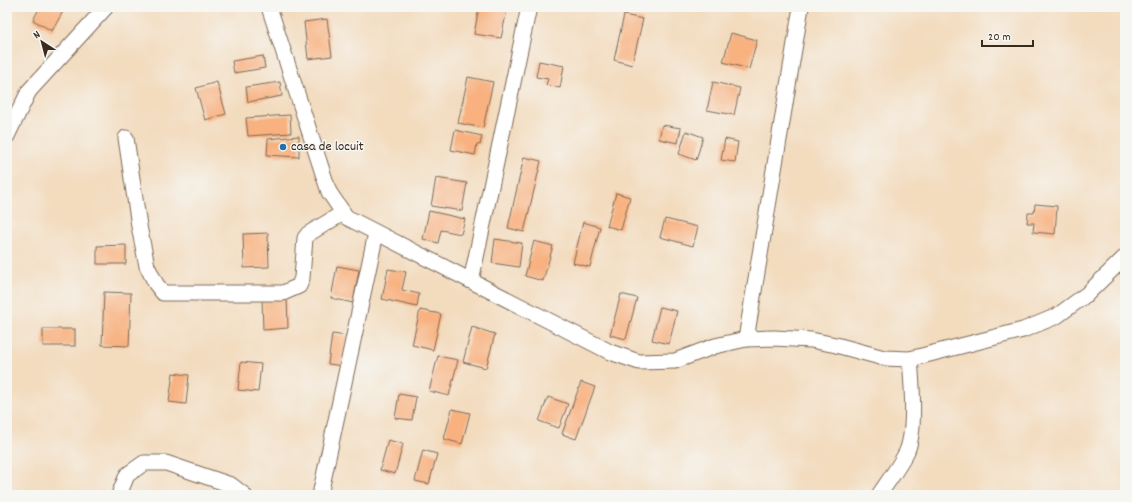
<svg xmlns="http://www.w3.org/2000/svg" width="1132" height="502" font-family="Dekko,sans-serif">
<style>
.building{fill:#f8b17f}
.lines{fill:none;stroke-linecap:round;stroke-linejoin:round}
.minor-casing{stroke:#7b6856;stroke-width:17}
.minor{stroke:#fff;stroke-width:15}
.poi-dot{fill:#1f6fb2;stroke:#f6f6f2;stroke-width:1.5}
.labels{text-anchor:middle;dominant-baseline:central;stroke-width:3;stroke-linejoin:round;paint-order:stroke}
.poi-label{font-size:14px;fill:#3b2a1e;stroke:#f6f6f2;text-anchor:start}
</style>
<rect width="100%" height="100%" fill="#f6f6f2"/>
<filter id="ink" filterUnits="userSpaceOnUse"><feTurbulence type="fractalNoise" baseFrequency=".025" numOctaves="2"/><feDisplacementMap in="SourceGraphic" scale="8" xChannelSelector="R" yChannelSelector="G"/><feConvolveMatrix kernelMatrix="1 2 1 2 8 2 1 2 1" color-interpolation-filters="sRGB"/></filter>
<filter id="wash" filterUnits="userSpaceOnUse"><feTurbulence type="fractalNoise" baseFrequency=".012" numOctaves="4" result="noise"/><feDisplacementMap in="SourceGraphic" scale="16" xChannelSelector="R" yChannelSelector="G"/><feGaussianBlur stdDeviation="0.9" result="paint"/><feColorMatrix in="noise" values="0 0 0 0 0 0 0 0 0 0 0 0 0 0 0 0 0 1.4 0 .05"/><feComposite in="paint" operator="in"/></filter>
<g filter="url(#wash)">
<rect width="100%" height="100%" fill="#f3dbbe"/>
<g id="blocks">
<!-- building -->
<g class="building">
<path d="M 40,7 L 65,8 L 52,31 L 33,20 Z"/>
<path d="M 479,7 L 507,10 L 501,38 L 474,34 Z"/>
<path d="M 624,15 L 643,19 L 632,65 L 614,60 Z"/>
<path d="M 327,19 L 332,56 L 308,59 L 304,22 Z"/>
<path d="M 731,33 L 757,40 L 749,69 L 723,62 Z"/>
<path d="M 263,56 L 265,68 L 234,73 L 232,61 Z"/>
<path d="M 539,61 L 564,66 L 560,88 L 546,85 L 548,79 L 536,77 Z"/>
<path d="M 468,77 L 493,82 L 483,128 L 458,123 Z"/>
<path d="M 217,82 L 226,114 L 205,120 L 196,88 Z"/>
<path d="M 280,82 L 282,96 L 248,102 L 246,87 Z"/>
<path d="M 713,82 L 740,88 L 734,115 L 707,110 Z"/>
<path d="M 290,115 L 291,133 L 248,136 L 246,118 Z"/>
<path d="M 662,125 L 681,128 L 678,143 L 659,139 Z"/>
<path d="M 455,130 L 482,136 L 480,145 L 477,144 L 475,155 L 451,150 Z"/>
<path d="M 686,131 L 703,137 L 696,160 L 679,154 Z"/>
<path d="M 299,136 L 299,157 L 267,155 L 268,139 Z"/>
<path d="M 725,139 L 738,142 L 735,162 L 721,160 Z"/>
<path d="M 524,157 L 541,161 L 524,232 L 508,228 Z"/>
<path d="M 436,178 L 467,183 L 462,211 L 431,206 Z"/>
<path d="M 616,193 L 630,197 L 621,230 L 607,226 Z"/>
<path d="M 1035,204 L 1057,206 L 1055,234 L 1033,232 L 1034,223 L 1027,223 L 1028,213 L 1034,213 Z"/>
<path d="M 429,211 L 465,219 L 461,234 L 441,230 L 438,243 L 423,239 Z"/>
<path d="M 665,219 L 698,227 L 693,246 L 660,237 Z"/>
<path d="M 583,222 L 600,227 L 590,267 L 573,263 Z"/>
<path d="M 268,233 L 269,267 L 244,268 L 243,234 Z"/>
<path d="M 495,239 L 522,243 L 519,267 L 492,263 Z"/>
<path d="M 534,241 L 553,246 L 543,281 L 525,276 Z"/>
<path d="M 126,245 L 126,264 L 97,264 L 97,246 Z"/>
<path d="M 337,266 L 359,270 L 353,303 L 331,298 Z"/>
<path d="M 388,269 L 406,272 L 402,290 L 419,294 L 417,307 L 382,299 Z"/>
<path d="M 104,292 L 131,293 L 129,346 L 102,345 Z"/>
<path d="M 621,294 L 637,298 L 626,339 L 610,335 Z"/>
<path d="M 287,297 L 288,328 L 263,330 L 262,298 Z"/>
<path d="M 660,307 L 677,311 L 669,344 L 652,340 Z"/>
<path d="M 420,310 L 441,314 L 433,350 L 412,345 Z"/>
<path d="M 472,327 L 495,334 L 486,368 L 463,362 Z"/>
<rect x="43" y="329" width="32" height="17"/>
<path d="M 332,334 L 348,336 L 344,366 L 328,364 Z"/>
<path d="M 438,356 L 458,360 L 449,396 L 429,391 Z"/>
<path d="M 241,362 L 261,364 L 258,392 L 238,390 Z"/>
<path d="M 173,373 L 189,375 L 186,404 L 169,402 Z"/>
<path d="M 581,382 L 595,387 L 576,439 L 562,434 Z"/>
<path d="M 399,394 L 416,397 L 412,420 L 395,418 Z"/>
<path d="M 548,397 L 568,404 L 559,428 L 539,421 Z"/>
<path d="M 452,409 L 470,413 L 462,444 L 444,439 Z"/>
<path d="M 388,440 L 403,444 L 395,474 L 380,470 Z"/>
<path d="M 423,450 L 437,454 L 429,484 L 415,481 Z"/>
</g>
</g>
</g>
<g filter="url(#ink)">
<use href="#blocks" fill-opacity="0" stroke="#7b6856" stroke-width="1"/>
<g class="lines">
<defs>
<g id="minor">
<path d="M 269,7 L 329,192 L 346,217 L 610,352 L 639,362 L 675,361 L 715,346 L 746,339 L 774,338 L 811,340 L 836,345 L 884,358 L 910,359 L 1023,330 L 1057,316 L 1087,294 L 1125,257"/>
<path d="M 7,136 L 29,91 L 106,7"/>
<path d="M 126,138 L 139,226 L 147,266 L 156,284 L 163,293 L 283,293 L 299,286 L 302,278 L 305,238 L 308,234 L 343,213"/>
<path d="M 471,281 L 529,7"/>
<path d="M 746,339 L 801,7"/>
<path d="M 119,495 L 127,475 L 144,463 L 166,463 L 231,485 L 244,495"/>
<path d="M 320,495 L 376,233"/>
<path d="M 879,495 C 888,481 900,466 907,451 C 916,429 912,383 910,359"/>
</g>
</defs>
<!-- minor casing -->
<use href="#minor" class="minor-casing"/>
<!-- minor -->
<use href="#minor" class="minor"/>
</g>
</g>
<!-- markers -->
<circle class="poi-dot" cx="283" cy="147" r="4"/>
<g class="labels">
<!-- poi labels -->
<g class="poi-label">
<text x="291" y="147">casa de locuit</text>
</g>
</g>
<!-- margin -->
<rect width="1132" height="502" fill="none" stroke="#f6f6f2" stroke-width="24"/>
<!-- north arrow -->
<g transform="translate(42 42) rotate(324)" stroke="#f6f6f2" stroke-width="3" paint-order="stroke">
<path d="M0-3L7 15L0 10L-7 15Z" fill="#3b2a1e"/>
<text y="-6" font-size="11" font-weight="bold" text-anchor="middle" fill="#3b2a1e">N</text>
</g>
<!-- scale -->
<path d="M982 40v6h51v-6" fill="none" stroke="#3b2a1e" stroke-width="2"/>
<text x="988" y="40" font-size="12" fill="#3b2a1e" stroke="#f6f6f2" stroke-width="3" paint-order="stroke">20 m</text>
</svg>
